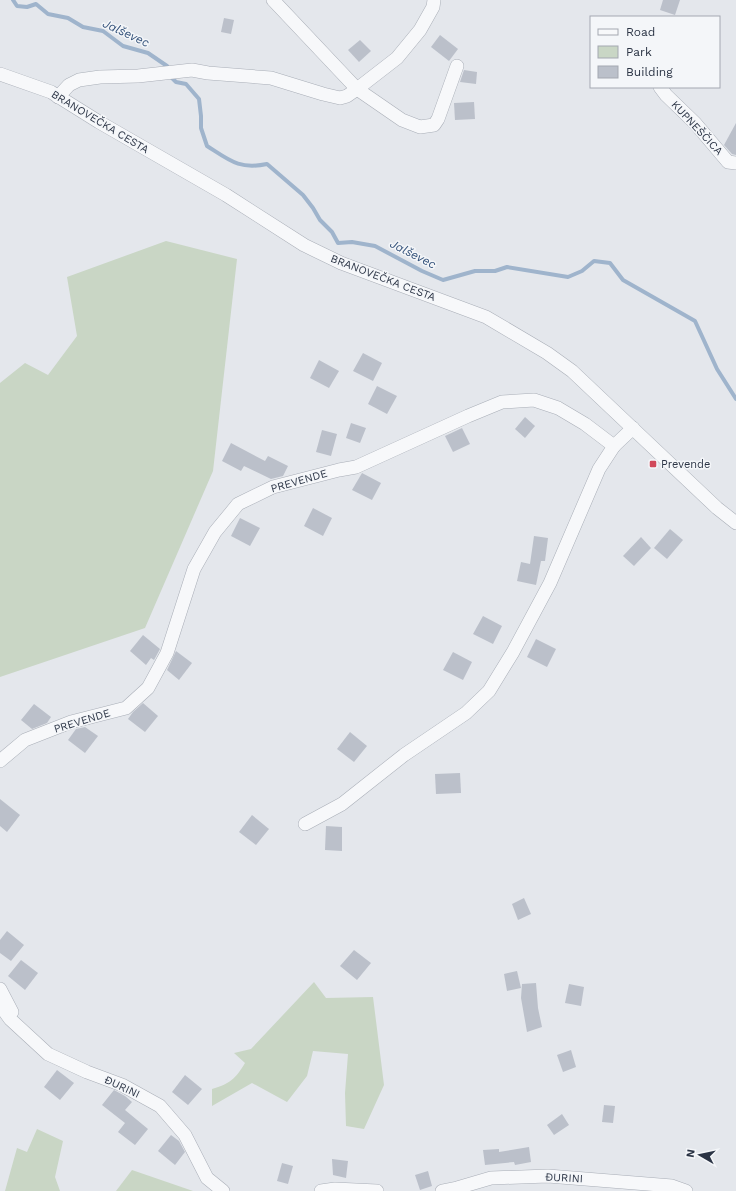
<svg xmlns="http://www.w3.org/2000/svg" width="736" height="1191" font-family="'Work Sans',sans-serif">
<style>
.green{fill:#c9d6c5}
.lines{fill:none;stroke-linecap:round;stroke-linejoin:round}
.stream{stroke:#9fb4cc;stroke-width:4}
.building{fill:#bbc0ca}
.minor-casing{stroke:#a9aeb7;stroke-width:14}
.minor{stroke:#f7f8fa;stroke-width:13}
.poi-dot{fill:#d1495b;stroke:#f4f6f9;stroke-width:1.5}
.labels{text-anchor:middle;dominant-baseline:central;stroke-width:3;stroke-linejoin:round;paint-order:stroke}
.street-label{font-size:11px;fill:#2b3445;stroke:#f4f6f9}
.poi-label{font-size:11px;fill:#2b3445;stroke:#f4f6f9;text-anchor:start}
.water-label{font-size:12px;font-style:italic;fill:#34527a;stroke:#f4f6f9}
</style>
<rect width="100%" height="100%" fill="#e4e7ec"/>
<!-- green -->
<g class="green">
<path d="M 166,241 L 237,259 L 213,471 L 145,628 L 0,677 L 0,383 L 25,363 L 48,375 L 77,336 L 67,277 Z"/>
<path d="M 314,982 L 326,998 L 373,997 L 384,1085 L 364,1129 L 346,1126 L 345,1093 L 348,1054 L 313,1051 L 307,1076 L 287,1102 L 252,1083 L 212,1106 L 212,1089 C 230,1084 236,1078 245,1063 L 234,1053 L 251,1049 Z"/>
<path d="M 37,1129 L 63,1141 L 55,1177 L 60,1191 L 5,1191 L 17,1148 L 27,1152 Z"/>
<path d="M 132,1170 L 193,1191 L 116,1191 Z"/>
</g>
<g class="lines">
<!-- stream -->
<g class="stream">
<path d="M 13,0 L 17,6 L 27,7 L 36,4 L 48,14 L 68,18 L 83,27 L 103,31 L 123,46 L 148,53 L 167,66"/>
<path d="M 170,76 L 176,82 L 186,84 L 199,99 L 201,116 L 201,128 L 207,146 C 229,160 239,170 267,164 L 303,195 L 313,208 L 320,220 L 332,232 L 338,243 L 352,242 L 375,246 L 422,271 L 443,280 L 475,271 L 495,271 L 507,267 L 568,277 L 582,271 L 594,261 L 610,263 L 623,280 L 695,321 L 717,369 L 736,399"/>
</g>
</g>
<!-- building -->
<g class="building">
<path d="M 663,0 L 680,0 L 675,15 L 660,10 Z"/>
<path d="M 224,18 L 234,20 L 231,34 L 221,32 Z"/>
<path d="M 440,35 L 458,49 L 449,61 L 431,47 Z"/>
<path d="M 360,40 L 371,51 L 359,62 L 348,50 Z"/>
<path d="M 464,70 L 477,72 L 476,84 L 460,82 Z"/>
<path d="M 474,102 L 475,119 L 455,120 L 454,103 Z"/>
<path d="M 736,123 L 736,155 L 732,154 L 724,145 Z"/>
<path d="M 363,353 L 382,363 L 373,381 L 353,371 Z"/>
<path d="M 319,360 L 339,371 L 329,388 L 310,378 Z"/>
<path d="M 377,386 L 397,396 L 387,414 L 368,404 Z"/>
<path d="M 525,417 L 535,426 L 525,438 L 515,429 Z"/>
<path d="M 351,423 L 366,428 L 360,443 L 346,438 Z"/>
<path d="M 462,428 L 470,444 L 453,452 L 445,436 Z"/>
<path d="M 322,430 L 337,434 L 331,456 L 316,452 Z"/>
<path d="M 231,443 L 265,461 L 268,456 L 288,466 L 283,476 L 271,479 L 244,466 L 241,471 L 222,461 Z"/>
<path d="M 362,473 L 381,483 L 372,500 L 352,490 Z"/>
<path d="M 313,508 L 332,518 L 323,536 L 304,526 Z"/>
<path d="M 240,518 L 260,528 L 250,546 L 231,536 Z"/>
<path d="M 670,529 L 683,540 L 667,559 L 654,548 Z"/>
<path d="M 534,536 L 548,538 L 545,561 L 541,561 L 536,585 L 517,581 L 521,562 L 530,564 Z"/>
<path d="M 641,537 L 651,548 L 634,566 L 623,556 Z"/>
<path d="M 483,616 L 502,626 L 493,644 L 473,634 Z"/>
<path d="M 143,635 L 160,649 L 154,660 L 151,658 L 146,665 L 130,651 Z"/>
<path d="M 536,639 L 556,649 L 547,667 L 527,657 Z"/>
<path d="M 176,651 L 192,663 L 179,680 L 167,670 Z"/>
<path d="M 453,652 L 472,662 L 463,680 L 443,670 Z"/>
<path d="M 143,703 L 158,716 L 145,732 L 128,719 L 133,712 Z"/>
<path d="M 34,704 L 51,717 L 47,723 L 32,729 L 21,720 Z"/>
<path d="M 85,727 L 98,736 L 85,753 L 68,740 L 76,729 Z"/>
<path d="M 350,732 L 367,746 L 354,762 L 337,749 Z"/>
<path d="M 460,773 L 461,793 L 436,794 L 435,774 Z"/>
<path d="M 0,799 L 20,815 L 7,832 L 0,826 Z"/>
<path d="M 252,815 L 269,829 L 256,845 L 239,832 Z"/>
<path d="M 326,826 L 342,827 L 342,851 L 325,850 Z"/>
<path d="M 524,898 L 531,914 L 518,920 L 512,904 Z"/>
<path d="M 7,931 L 24,945 L 11,961 L 0,953 L 0,940 Z"/>
<path d="M 354,950 L 371,963 L 357,980 L 340,966 Z"/>
<path d="M 21,960 L 38,973 L 25,990 L 8,976 Z"/>
<path d="M 517,971 L 521,988 L 507,991 L 504,974 Z"/>
<path d="M 536,983 L 538,1008 L 542,1027 L 527,1032 L 521,998 L 522,984 Z"/>
<path d="M 569,984 L 584,987 L 581,1006 L 565,1003 Z"/>
<path d="M 571,1050 L 576,1067 L 563,1072 L 557,1055 Z"/>
<path d="M 57,1070 L 74,1083 L 60,1100 L 44,1087 Z"/>
<path d="M 185,1075 L 202,1089 L 188,1105 L 172,1092 Z"/>
<path d="M 114,1090 L 125,1096 L 132,1102 L 125,1110 L 148,1129 L 135,1145 L 118,1132 L 125,1123 L 102,1105 Z"/>
<path d="M 604,1105 L 615,1106 L 613,1123 L 602,1122 Z"/>
<path d="M 562,1114 L 569,1125 L 554,1135 L 547,1125 Z"/>
<path d="M 171,1135 L 179,1141 L 185,1152 L 175,1165 L 158,1151 Z"/>
<path d="M 529,1147 L 531,1162 L 515,1165 L 514,1162 L 485,1165 L 483,1150 L 499,1149 L 499,1152 Z"/>
<path d="M 332,1159 L 348,1161 L 346,1178 L 333,1175 Z"/>
<path d="M 282,1163 L 293,1166 L 288,1184 L 277,1181 Z"/>
<path d="M 428,1171 L 432,1186 L 420,1190 L 415,1175 Z"/>
</g>
<g class="lines">
<defs>
<g id="minor">
<path d="M 273,0 L 357,89 L 402,120 L 420,127 L 434,125 L 438,119 L 457,66"/>
<path d="M 0,74 L 51,92 L 99,122 L 226,195 L 304,245 L 341,263 L 486,317 L 547,353 L 572,371 L 717,508 L 736,523"/>
<path d="M 660,87 L 666,95 L 695,123 L 728,162 L 736,163"/>
<path d="M 58,97 L 69,85 L 79,80 L 100,77 L 138,76 L 192,70 L 208,73 L 271,78 L 323,94 L 340,98 L 347,96 L 357,89 L 397,58 L 420,30 L 433,7 L 434,0"/>
<path d="M 0,761 L 25,740 L 71,722 L 126,708 L 148,688 L 167,653 L 194,569 L 215,532 L 238,504 L 273,487 L 339,470 L 356,467 L 468,416 L 502,402 L 534,400 L 558,408 L 585,424 L 614,446 L 633,428"/>
<path d="M 305,824 L 342,804 L 404,755 L 466,713 L 489,691 L 513,652 L 550,583 L 599,469 L 614,446"/>
<path d="M 0,989 L 12,1012"/>
<path d="M 0,1005 L 10,1019 L 48,1054 L 87,1072 L 122,1085 L 160,1106 L 185,1135 L 207,1178 L 223,1191"/>
<path d="M 321,1191 L 335,1189 L 377,1191"/>
<path d="M 442,1191 L 457,1188 L 491,1178 L 548,1176 L 672,1186 L 686,1191"/>
</g>
</defs>
<!-- minor casing -->
<use href="#minor" class="minor-casing"/>
<!-- minor -->
<use href="#minor" class="minor"/>
</g>
<!-- markers -->
<rect class="poi-dot" x="649" y="460" width="8" height="8" rx="2"/>
<g class="labels">
<!-- street labels -->
<g class="street-label">
<text transform="translate(100 122) rotate(31)">BRANOVEČKA CESTA</text>
<text transform="translate(697 128) rotate(47)">KUPNEŠČICA</text>
<text transform="translate(383 278) rotate(21)">BRANOVEČKA CESTA</text>
<text transform="translate(299 481) rotate(-16)">PREVENDE</text>
<text transform="translate(82 721) rotate(-17)">PREVENDE</text>
<text transform="translate(122 1087) rotate(25)">ĐURINI</text>
<text transform="translate(564 1178) rotate(3)">ĐURINI</text>
</g>
<!-- poi labels -->
<g class="poi-label">
<text x="661" y="464">Prevende</text>
</g>
<!-- water labels -->
<g class="water-label">
<text transform="translate(126 33) rotate(25)">Jalševec</text>
<text transform="translate(413 254) rotate(27)">Jalševec</text>
</g>
</g>
<!-- legend -->
<rect x="590" y="16" width="130" height="72" fill="#f4f6f9" stroke="#a4a8b1"/>
<rect x="598" y="29" width="20" height="6" fill="#f7f8fa" stroke="#a4a8b1"/>
<text x="626" y="36" font-size="12" fill="#2b3445">Road</text>
<rect x="598" y="46" width="20" height="12" fill="#c9d6c5" stroke="#a4a8b1"/>
<text x="626" y="56" font-size="12" fill="#2b3445">Park</text>
<rect x="598" y="66" width="20" height="12" fill="#bbc0ca" stroke="#a4a8b1"/>
<text x="626" y="76" font-size="12" fill="#2b3445">Building</text>
<!-- north arrow -->
<g transform="translate(700 1155) rotate(279)" stroke="#f4f6f9" stroke-width="3" paint-order="stroke">
<path d="M0-3L7 15L0 10L-7 15Z" fill="#2b3445"/>
<text y="-6" font-size="11" font-weight="bold" text-anchor="middle" fill="#2b3445">N</text>
</g>
</svg>
